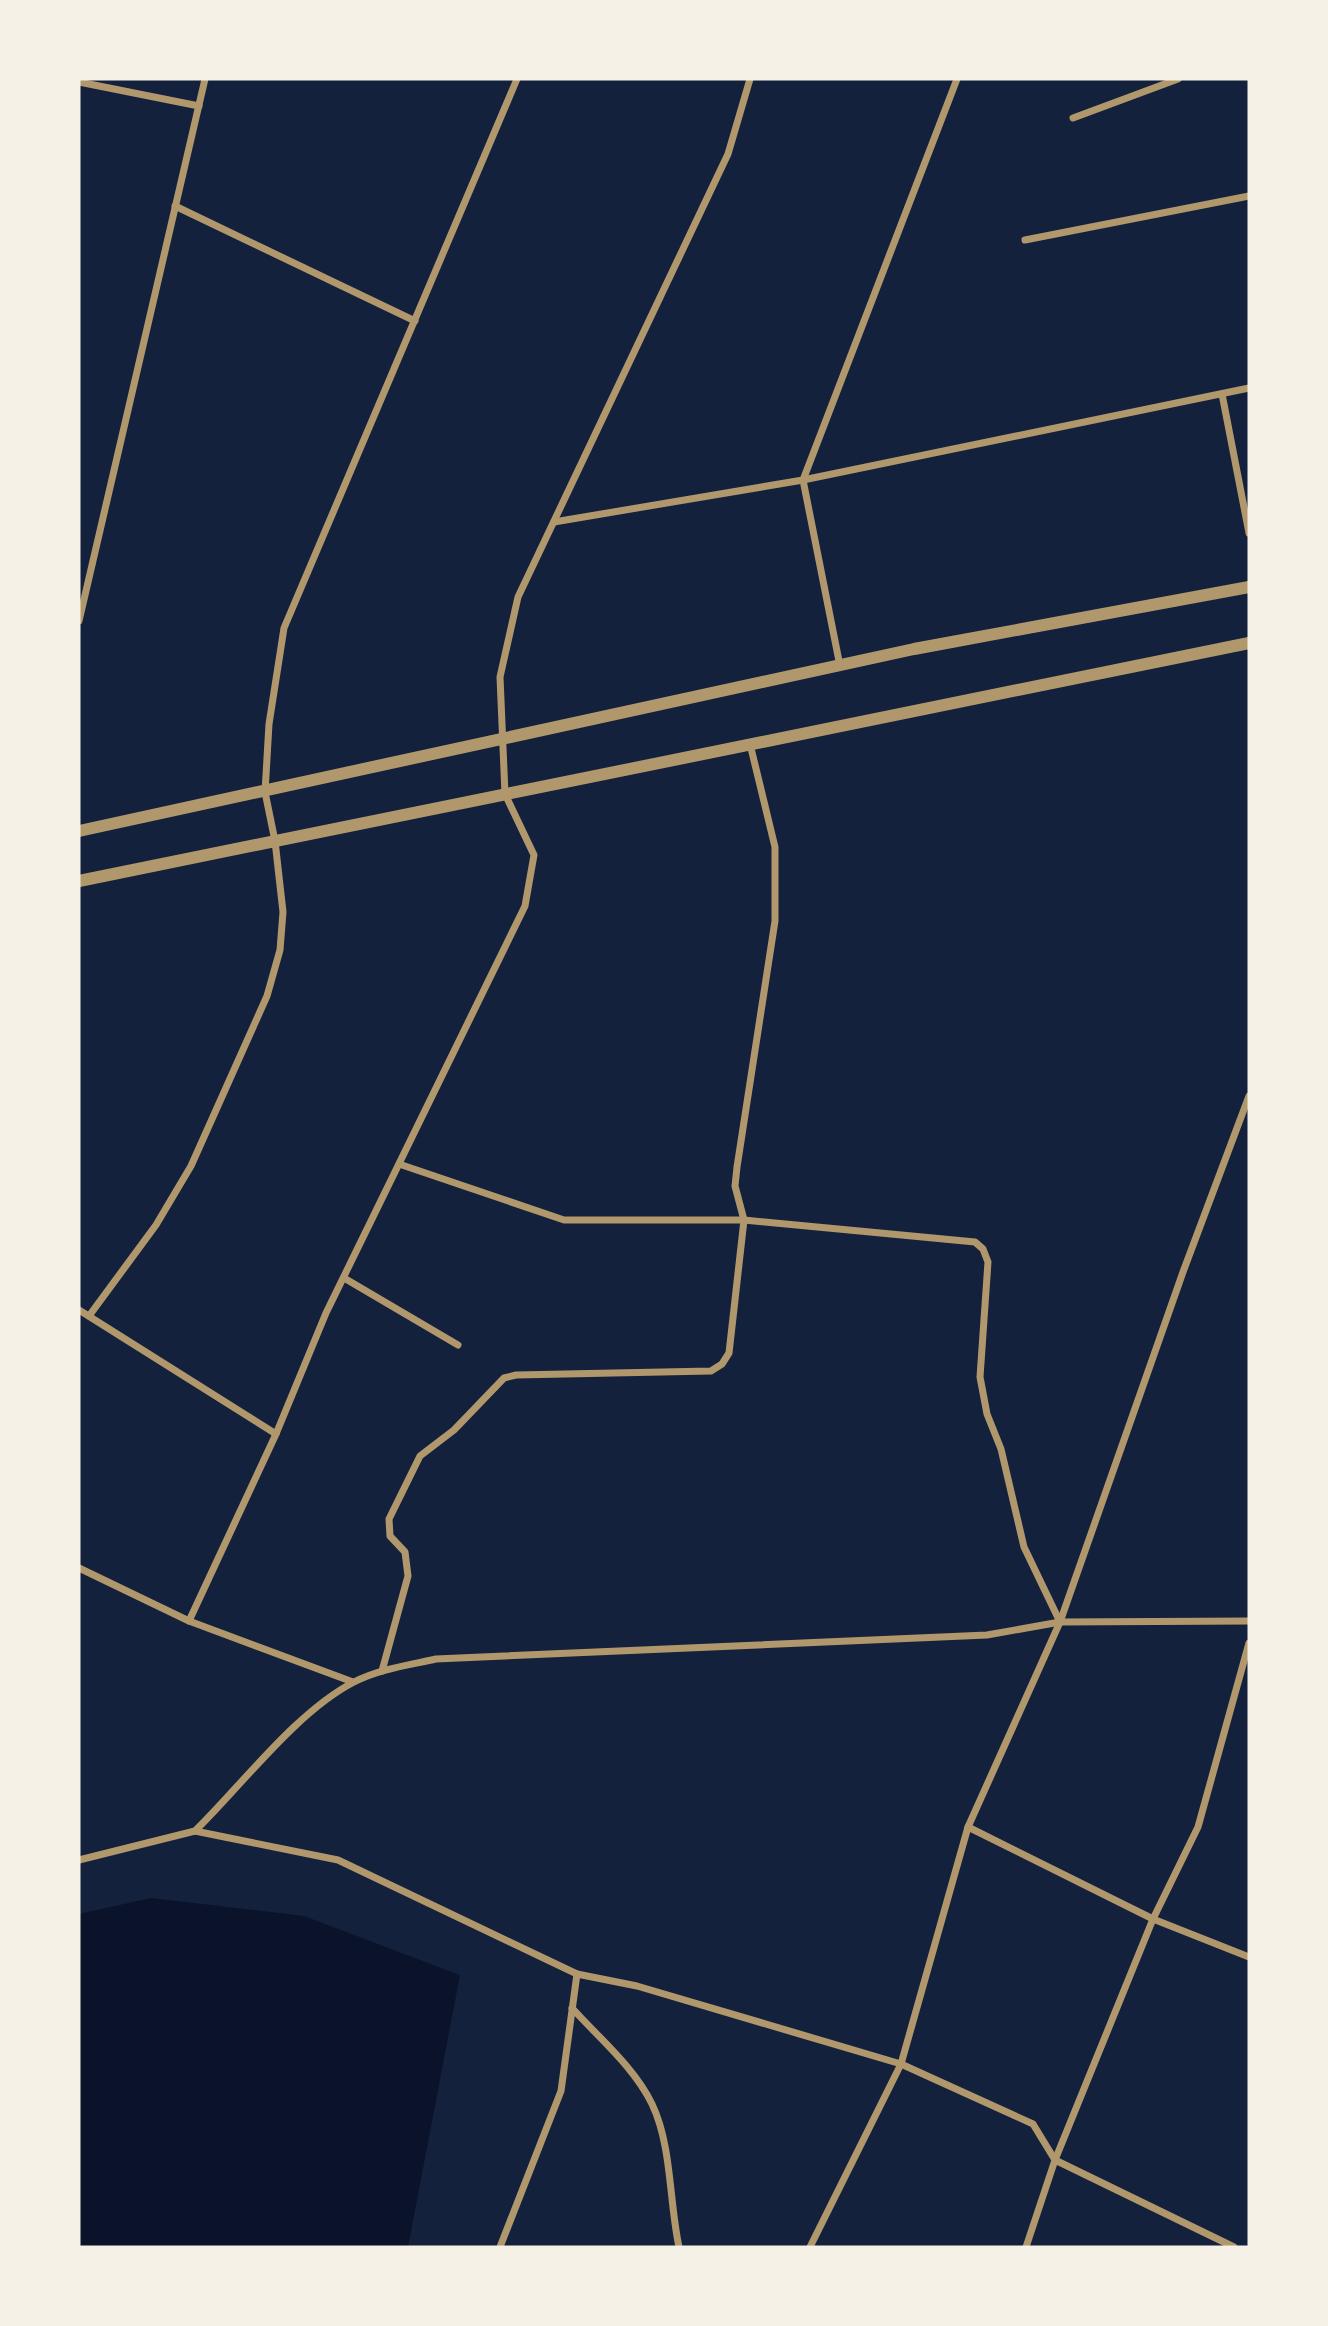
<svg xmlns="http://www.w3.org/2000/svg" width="1328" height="2326" font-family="'DejaVu Sans',sans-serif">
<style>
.water{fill:#0b132b}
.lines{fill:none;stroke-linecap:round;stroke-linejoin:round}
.minor{stroke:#b1986c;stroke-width:7}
.tertiary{stroke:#b1986c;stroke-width:12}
</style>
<rect width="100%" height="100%" fill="#14213d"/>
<!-- water -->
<path class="water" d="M 151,1898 L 304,1916 L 460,1975 L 408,2247 L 79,2247 L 79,1914 Z"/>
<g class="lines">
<!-- minor -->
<g class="minor">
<path d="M 79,82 L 199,106"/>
<path d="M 1073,118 L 1178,79"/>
<path d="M 175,206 L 415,321"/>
<path d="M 1025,240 L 1249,196"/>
<path d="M 1222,394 L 1249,533"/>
<path d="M 554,522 L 803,480 L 1249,388"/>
<path d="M 79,621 L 205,79"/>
<path d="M 840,666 L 803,480 L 957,79"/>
<path d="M 399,1164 L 564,1220 L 744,1220 L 975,1242 L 983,1249 L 988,1262 L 980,1377 L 987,1414 L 1001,1449 L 1024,1547 L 1060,1622"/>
<path d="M 344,1278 L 458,1345"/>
<path d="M 79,1310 L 276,1434"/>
<path d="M 89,1316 L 156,1225 L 191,1166 L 267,996 L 280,950 L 283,912 L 275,841 L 265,792 L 269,724 L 284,628 L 517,79"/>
<path d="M 79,1568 L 189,1621 L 353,1682"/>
<path d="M 189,1621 L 276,1434 L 326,1313 L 525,906 L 534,855 L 505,794 L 500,677 L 518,597 L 728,154 L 750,79"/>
<path d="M 382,1671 L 408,1576 L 405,1552 L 390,1536 L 389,1519 L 420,1456 L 454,1430 L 504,1378 L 516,1375 L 711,1371 L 722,1364 L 729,1353 L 744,1220 L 735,1186 L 737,1167 L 775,921 L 775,847 L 750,744"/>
<path d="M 968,1827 L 1153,1919 L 1249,1957"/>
<path d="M 195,1831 C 242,1785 296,1712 354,1682 C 379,1669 409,1665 436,1659 L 987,1635 L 1060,1622 L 1249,1621"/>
<path d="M 79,1860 L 195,1831 L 338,1860 L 577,1974 L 561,2091 L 500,2247"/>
<path d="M 577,1974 L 637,1986 L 901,2064 L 1033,2124 L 1055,2160 L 1234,2247"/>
<path d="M 572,2008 C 599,2038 634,2067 652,2104 C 672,2146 669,2201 679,2247"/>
<path d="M 810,2247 L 901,2064 L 968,1827 L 1060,1622 L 1183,1272 L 1249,1096"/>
<path d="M 1026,2247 L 1055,2160 L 1153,1919 L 1198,1827 L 1249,1643"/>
</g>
<!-- tertiary -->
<g class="tertiary">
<path d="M 79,831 L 914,649 L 1249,587"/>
<path d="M 79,881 L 1249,643"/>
</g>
</g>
<!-- border -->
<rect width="1328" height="2326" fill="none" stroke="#f6f1e7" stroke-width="161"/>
</svg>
